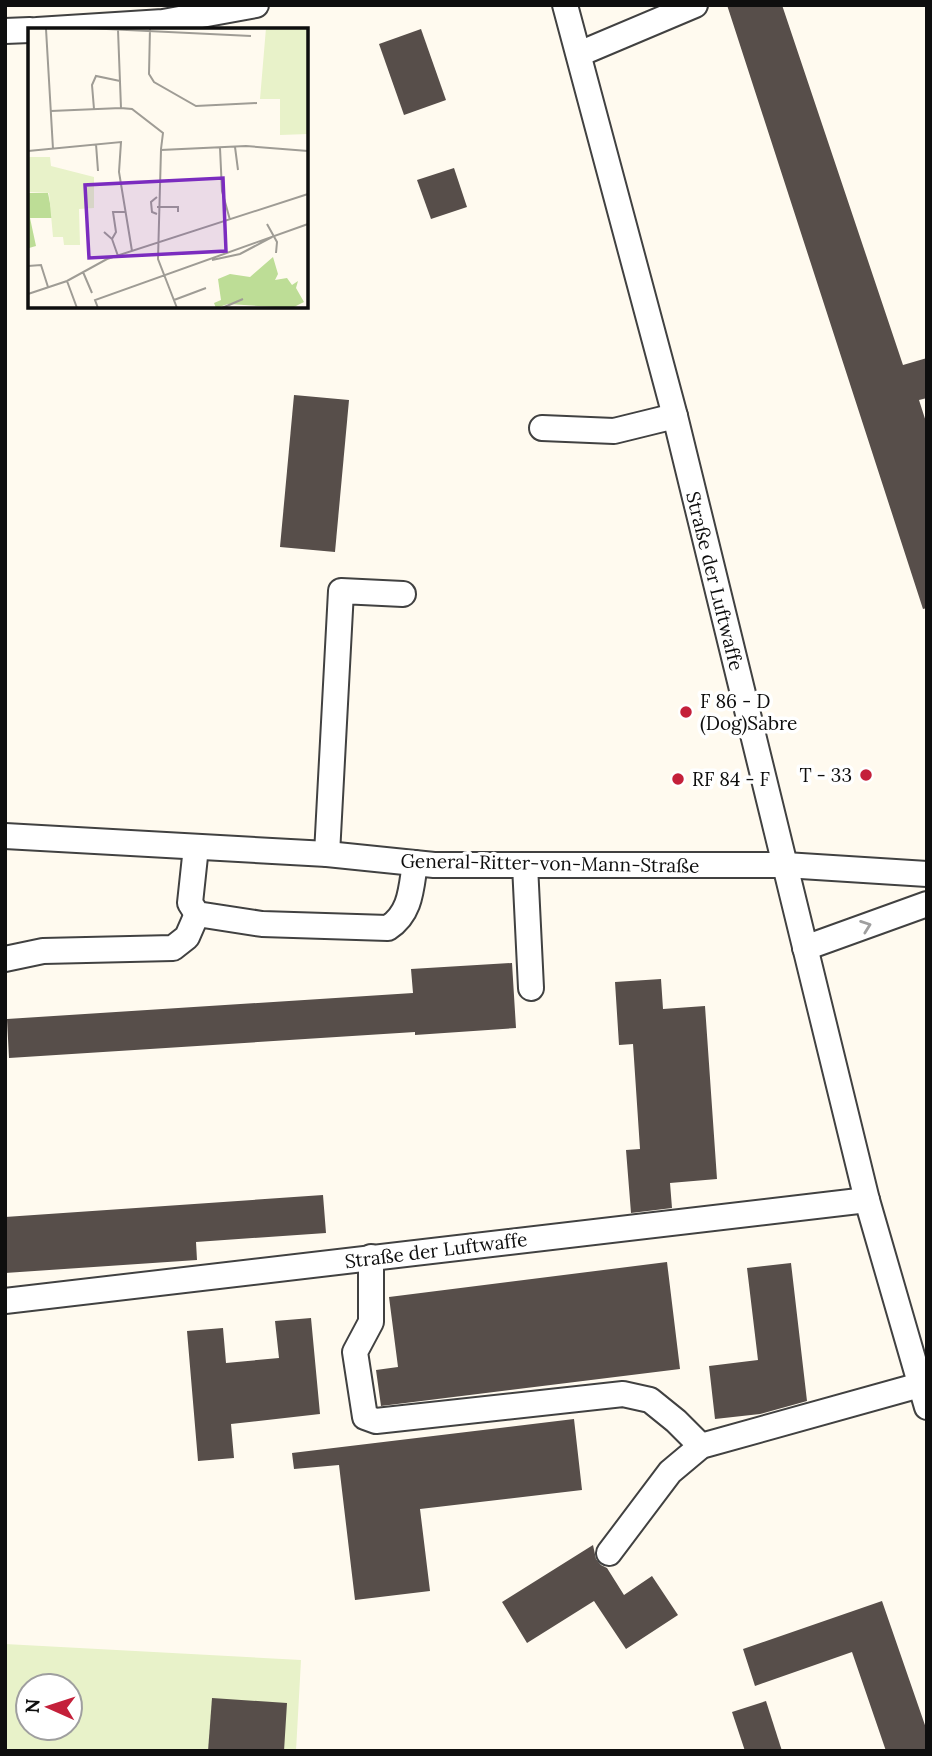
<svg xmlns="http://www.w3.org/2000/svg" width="932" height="1756" font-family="Lora,serif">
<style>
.pitch{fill:#e8f2c9;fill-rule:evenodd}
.building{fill:#574e4a}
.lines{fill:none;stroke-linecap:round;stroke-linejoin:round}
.minor-casing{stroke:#414141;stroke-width:28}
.minor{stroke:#fff;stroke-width:24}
.oneway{stroke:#9f9f9f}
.poi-dot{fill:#c4203a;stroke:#fff;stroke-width:2.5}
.labels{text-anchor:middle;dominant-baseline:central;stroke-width:7;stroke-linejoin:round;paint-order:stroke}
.street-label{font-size:19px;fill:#0e0e0e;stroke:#fff}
.poi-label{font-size:19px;fill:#0e0e0e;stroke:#fff;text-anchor:start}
.inset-road{fill:none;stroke:#9f9c95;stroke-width:2}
.view{fill:#7b2cbf;fill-opacity:0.15;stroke:#7b2cbf;stroke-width:3.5}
.inset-edge{fill:none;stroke:#0e0e0e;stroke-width:3.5}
</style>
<rect width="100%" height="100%" fill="#fffaef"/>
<!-- pitch -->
<path class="pitch" d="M 5,1644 L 301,1660 L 296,1751 L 5,1751 ZM 28,1686 L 70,1686 L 70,1728 L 28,1728 Z"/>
<!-- building -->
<g class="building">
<path d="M 727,5 L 782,5 L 903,365 L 927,358 L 927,398 L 919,400 L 927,425 L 927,608 L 923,609 Z"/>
<path d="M 421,29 L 446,100 L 404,115 L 379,44 Z"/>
<path d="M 454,168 L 467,207 L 431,219 L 417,180 Z"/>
<path d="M 294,395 L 349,400 L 335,552 L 280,547 Z"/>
<path d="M 512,963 L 516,1028 L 415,1035 L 415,1032 L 9,1058 L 7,1019 L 413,993 L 411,969 Z"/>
<path d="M 661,979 L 663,1009 L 705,1006 L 717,1179 L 670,1183 L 672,1208 L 631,1213 L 626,1150 L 640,1149 L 633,1044 L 619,1045 L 615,982 Z"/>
<path d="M 323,1195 L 326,1233 L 196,1242 L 197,1260 L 5,1273 L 5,1217 Z"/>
<path d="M 667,1262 L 680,1369 L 381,1406 L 376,1370 L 398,1367 L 389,1297 Z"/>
<path d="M 791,1263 L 807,1401 L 760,1414 L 715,1419 L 709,1366 L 758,1360 L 747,1268 Z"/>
<path d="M 311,1318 L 320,1414 L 231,1424 L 234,1458 L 198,1461 L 187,1331 L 223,1328 L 226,1363 L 279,1358 L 275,1321 Z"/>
<path d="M 574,1419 L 582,1490 L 420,1509 L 430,1591 L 355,1600 L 339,1465 L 294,1469 L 292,1453 Z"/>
<path d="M 593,1545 L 596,1559 L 601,1565 L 607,1568 L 624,1595 L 652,1576 L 678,1615 L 626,1649 L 594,1601 L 527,1643 L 502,1602 Z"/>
<path d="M 882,1601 L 927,1731 L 927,1751 L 886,1751 L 852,1652 L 755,1686 L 743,1649 Z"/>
<path d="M 212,1698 L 287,1703 L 284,1751 L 208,1751 Z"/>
<path d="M 766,1701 L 782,1751 L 745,1751 L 732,1712 Z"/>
</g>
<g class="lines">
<defs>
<g id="minor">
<path d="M 565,5 L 675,416 L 867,1200 L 927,1407"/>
<path d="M 37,30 L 163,22 L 256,5"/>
<path d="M 5,31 L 30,30"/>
<path d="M 579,54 L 695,5"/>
<path d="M 542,428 L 614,431 L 675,416"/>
<path d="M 5,836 L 327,854 L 434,865 L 785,865 L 927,874"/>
<path d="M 196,847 L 190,903 L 197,914 L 262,924 L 388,928 C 411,913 411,889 415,863"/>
<path d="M 327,854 L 341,591 L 403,594"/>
<path d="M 525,865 L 531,988"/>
<path d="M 805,948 L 927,904"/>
<path d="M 5,959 L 43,951 L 173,948 L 187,937 L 197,914"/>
<path d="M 371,1257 L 371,1322 L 355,1352 L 365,1417 L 376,1421 L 623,1394 L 650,1400 L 676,1421 L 701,1446"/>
<path d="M 5,1301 L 867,1200"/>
<path d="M 609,1553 L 670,1472 L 701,1446 L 920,1385"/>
</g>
</defs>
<!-- minor casing -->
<use href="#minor" class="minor-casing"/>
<!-- minor -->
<use href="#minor" class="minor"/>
</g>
<!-- one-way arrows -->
<defs><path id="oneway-chevron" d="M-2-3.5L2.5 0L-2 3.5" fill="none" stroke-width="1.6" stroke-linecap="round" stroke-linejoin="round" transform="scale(1.75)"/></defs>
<use class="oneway" href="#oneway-chevron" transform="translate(866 926) rotate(-20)"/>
<!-- markers -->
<g class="poi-dot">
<circle cx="686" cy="712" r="7"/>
<circle cx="866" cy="775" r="7"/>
<circle cx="678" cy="779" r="7"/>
</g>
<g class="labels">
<!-- street labels -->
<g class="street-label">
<text transform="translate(715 581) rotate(76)">Straße der Luftwaffe</text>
<text transform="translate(550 863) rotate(1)">General-Ritter-von-Mann-Straße</text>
<text transform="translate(436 1250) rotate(-7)">Straße der Luftwaffe</text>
</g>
<!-- poi labels -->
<g class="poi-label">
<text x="700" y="701">F 86 - D<tspan x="700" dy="22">(Dog)Sabre</tspan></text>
<text x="852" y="775" text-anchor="end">T - 33</text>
<text x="692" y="779">RF 84 - F</text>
</g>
</g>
<!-- overview -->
<g transform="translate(28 28)">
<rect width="280" height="280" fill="#fffaef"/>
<path d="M 0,165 L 20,165 L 25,190 L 2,190 L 8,218 L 1,220 ZM 245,229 L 250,246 L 247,252 L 259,250 L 264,257 L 270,253 L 268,260 L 276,274 L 264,280 L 200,276 L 188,280 L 186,275 L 193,272 L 190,251 L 202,246 L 222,249 Z" fill="#bddd96"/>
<path d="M 238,0 L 280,0 L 280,106 L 252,107 L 252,71 L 232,71 ZM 1,129 L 22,129 L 23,138 L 66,149 L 66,180 L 51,181 L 52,217 L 36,217 L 35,209 L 25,209 L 21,165 L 1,164 Z" fill="#e8f2c9"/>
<path class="inset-road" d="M 58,0 L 223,8M 122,0 L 121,46 L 126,54 L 168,78 L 229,75M 18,1 L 25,121M 90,2 L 93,80 L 104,81 L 135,105 L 133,121M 0,10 L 0,48M 66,81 L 64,57 L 68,48 L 92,53M 23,83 L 93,80M 68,116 L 70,143M 207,119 L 210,142M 192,120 L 194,163 L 202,192M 0,123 L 93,114 L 91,144 L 104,223M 129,179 L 150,179 L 150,184M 129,186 L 124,184 L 123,174 L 129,169M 239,196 L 249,214 L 248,225M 76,204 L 84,211 L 90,228M 84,211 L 88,204 L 85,184 L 97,184M 184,232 L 212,226 L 244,209M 0,238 L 13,237 L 20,259M 55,244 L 64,265M 39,253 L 49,280M 0,266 L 39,253 L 79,231 L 280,166M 146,272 L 178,260M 70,280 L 67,272 L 280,196M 149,280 L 130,231 L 133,122 L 218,118 L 280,123M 194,280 L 215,271"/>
<path class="view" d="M 195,150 L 198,223 L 61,230 L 57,157 Z"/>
<rect width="280" height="280" class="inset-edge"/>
</g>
<!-- border -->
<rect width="932" height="1756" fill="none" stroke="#0e0e0e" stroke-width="14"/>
<!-- north arrow -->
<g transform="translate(49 1707) rotate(273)"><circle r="33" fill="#ffffff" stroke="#9f9f9f" stroke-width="2"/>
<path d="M0-5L12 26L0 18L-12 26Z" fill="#c4203a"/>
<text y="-10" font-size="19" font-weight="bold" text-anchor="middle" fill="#0e0e0e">N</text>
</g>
</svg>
